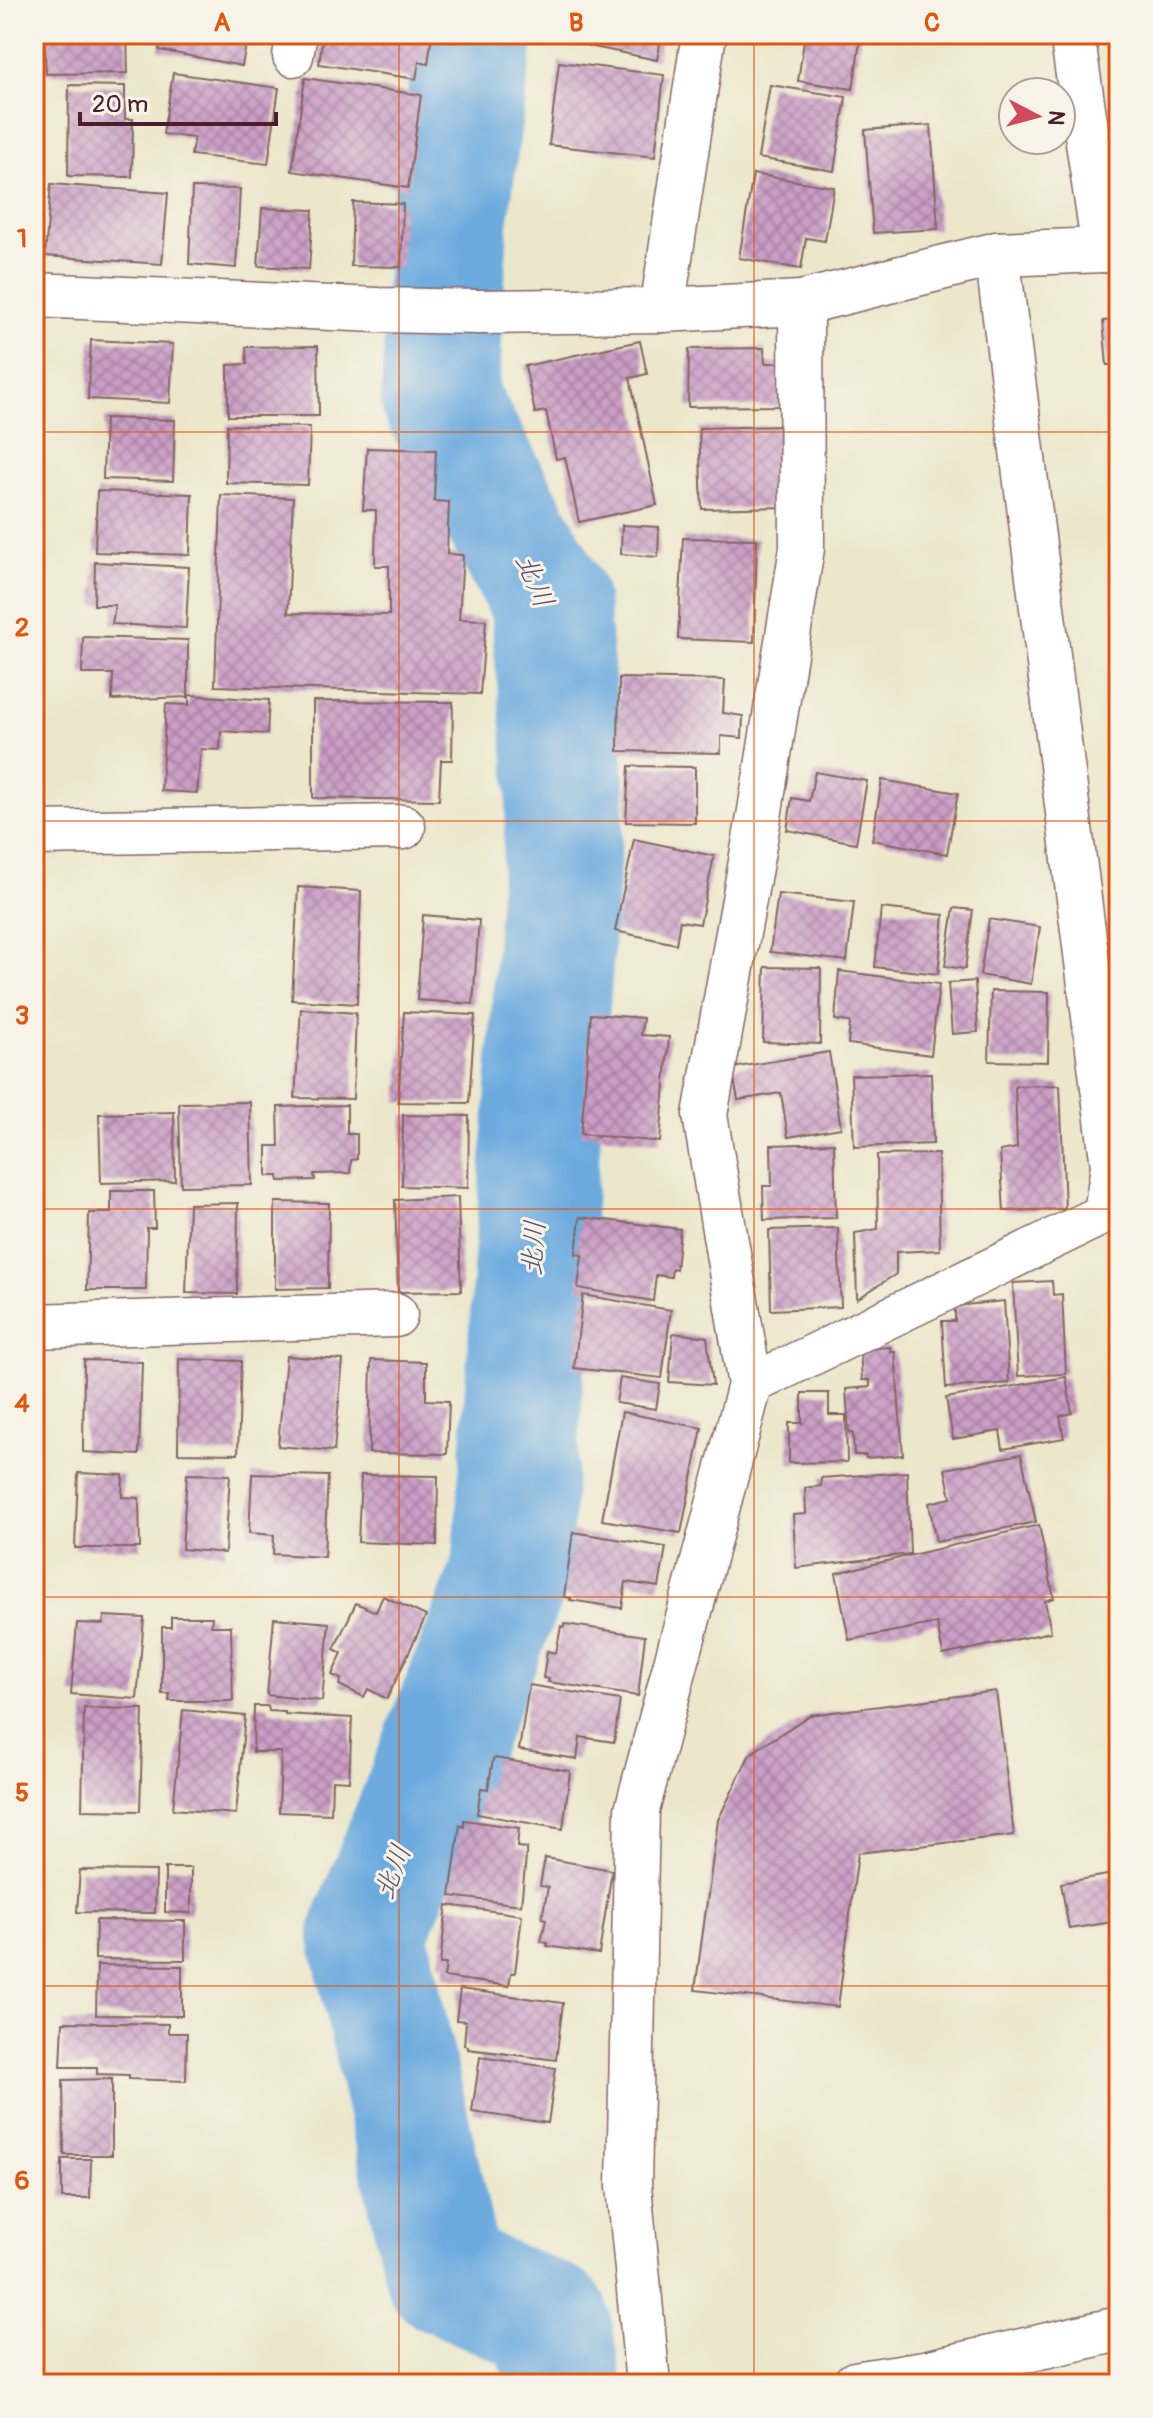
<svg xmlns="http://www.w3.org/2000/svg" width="1153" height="2418" font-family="Pangolin,'Klee One',sans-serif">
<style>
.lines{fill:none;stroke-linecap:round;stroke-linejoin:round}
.river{stroke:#6dabdf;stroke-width:118}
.building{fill:url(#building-cross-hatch)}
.service-casing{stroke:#836563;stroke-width:43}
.minor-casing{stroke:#836563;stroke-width:47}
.service{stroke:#fff;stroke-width:40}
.minor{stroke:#fff;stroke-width:44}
.grid{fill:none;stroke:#e0560e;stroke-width:2;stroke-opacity:0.55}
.labels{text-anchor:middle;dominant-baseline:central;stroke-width:6;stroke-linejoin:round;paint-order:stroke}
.water-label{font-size:28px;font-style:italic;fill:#56506a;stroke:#f7f3e8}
.neatline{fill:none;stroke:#e0560e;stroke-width:3}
.grid-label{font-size:26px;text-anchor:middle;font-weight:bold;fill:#e0560e}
</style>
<defs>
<pattern id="building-cross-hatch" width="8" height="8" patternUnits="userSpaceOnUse" patternTransform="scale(2)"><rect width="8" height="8" fill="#ca9ec6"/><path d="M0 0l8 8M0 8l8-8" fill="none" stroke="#a680a1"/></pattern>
</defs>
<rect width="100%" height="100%" fill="#f7f3e8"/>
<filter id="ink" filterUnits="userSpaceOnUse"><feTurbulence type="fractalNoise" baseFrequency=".0125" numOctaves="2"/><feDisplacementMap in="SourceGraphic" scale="16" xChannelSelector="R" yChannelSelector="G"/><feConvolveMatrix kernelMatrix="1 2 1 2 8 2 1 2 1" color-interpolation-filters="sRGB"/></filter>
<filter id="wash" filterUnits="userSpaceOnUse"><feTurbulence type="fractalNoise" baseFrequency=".006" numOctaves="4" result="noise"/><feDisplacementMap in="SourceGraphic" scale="32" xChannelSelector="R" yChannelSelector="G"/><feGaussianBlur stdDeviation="1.8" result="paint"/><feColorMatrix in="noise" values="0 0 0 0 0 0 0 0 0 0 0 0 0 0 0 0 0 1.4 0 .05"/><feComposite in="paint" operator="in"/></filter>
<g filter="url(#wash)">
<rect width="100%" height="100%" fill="#ece7cb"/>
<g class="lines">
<!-- river -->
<path class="river" d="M 475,34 L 449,222 L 440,399 L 549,601 L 566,793 L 511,1571 L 368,1935 L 444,2275 L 552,2322 L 563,2384"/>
</g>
<g id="blocks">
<!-- building -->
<g class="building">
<path d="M 44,34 L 127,34 L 128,73 L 46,74 Z"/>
<path d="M 162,34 L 248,34 L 242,66 L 159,50 Z"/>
<path d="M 323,34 L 432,34 L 428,64 L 419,62 L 416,79 L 319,64 Z"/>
<path d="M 531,34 L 662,34 L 657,60 Z"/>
<path d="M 805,34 L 861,34 L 853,89 L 798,81 Z"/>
<path d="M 559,62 L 664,75 L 655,157 L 549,145 Z"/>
<path d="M 173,73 L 279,88 L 268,164 L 191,155 L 194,138 L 163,134 Z"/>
<path d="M 305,78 L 421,95 L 408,188 L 292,171 Z"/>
<path d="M 69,85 L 125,86 L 125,119 L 133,119 L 132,177 L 68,176 Z"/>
<path d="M 770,85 L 846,97 L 834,171 L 758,158 Z"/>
<path d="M 931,125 L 938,229 L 873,233 L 865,130 Z"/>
<path d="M 753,174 L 834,187 L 825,241 L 806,238 L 801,269 L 739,258 Z"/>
<path d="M 51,184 L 168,193 L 162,264 L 45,256 Z"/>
<path d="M 192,188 L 240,189 L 236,268 L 189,264 Z"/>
<path d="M 353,202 L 403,204 L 401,267 L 351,266 Z"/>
<path d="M 262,208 L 313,210 L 309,269 L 258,266 Z"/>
<path d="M 1110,304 L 1119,304 L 1119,381 L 1116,382 L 1115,365 L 1107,365 L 1103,321 L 1112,320 Z"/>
<path d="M 91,340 L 173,344 L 170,403 L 88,399 Z"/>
<path d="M 640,341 L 647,374 L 630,378 L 657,505 L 579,522 L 565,457 L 556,459 L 546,411 L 535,413 L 525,366 Z"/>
<path d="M 318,346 L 319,416 L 228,416 L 228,365 L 247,364 L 246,347 Z"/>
<path d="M 764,348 L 765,363 L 783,363 L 783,406 L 688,407 L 689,349 Z"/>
<path d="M 105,418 L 175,420 L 173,481 L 103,479 Z"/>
<path d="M 227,425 L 310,427 L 308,485 L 226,483 Z"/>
<path d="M 782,426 L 785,507 L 702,509 L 699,428 Z"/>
<path d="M 367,448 L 436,450 L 434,501 L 449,502 L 447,554 L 463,555 L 459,619 L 486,620 L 480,694 L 215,686 L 221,495 L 293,498 L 288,613 L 389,615 L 389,566 L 375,566 L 376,510 L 363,510 Z"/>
<path d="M 97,491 L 192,494 L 190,555 L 95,552 Z"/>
<path d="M 622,525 L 659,527 L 658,557 L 621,554 Z"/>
<path d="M 683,538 L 757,539 L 754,642 L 678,639 Z"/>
<path d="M 95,562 L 189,567 L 186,628 L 112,624 L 115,605 L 94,605 Z"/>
<path d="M 83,637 L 188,640 L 188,697 L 112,700 L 113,674 L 82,674 Z"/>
<path d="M 619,678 L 725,680 L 723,713 L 743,716 L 742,738 L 721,736 L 721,753 L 618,751 Z"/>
<path d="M 189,695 L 269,700 L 267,734 L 221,731 L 220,750 L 201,749 L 197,793 L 161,791 L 166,704 L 189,705 Z"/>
<path d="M 313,701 L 453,702 L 452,760 L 441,760 L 439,800 L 313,798 Z"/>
<path d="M 629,766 L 695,767 L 695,823 L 626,822 Z"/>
<path d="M 815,772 L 867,781 L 856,843 L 787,830 L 792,798 L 809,801 Z"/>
<path d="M 882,780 L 958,793 L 947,854 L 872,840 Z"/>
<path d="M 634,839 L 714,856 L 700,924 L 680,921 L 676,944 L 615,931 Z"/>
<path d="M 298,887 L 361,891 L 357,1004 L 292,1000 Z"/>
<path d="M 778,894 L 854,902 L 847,961 L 770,952 Z"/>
<path d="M 881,908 L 944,915 L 938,974 L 875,967 Z"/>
<path d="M 954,908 L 973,910 L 965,969 L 945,966 Z"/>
<path d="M 423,915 L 479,920 L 473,1004 L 417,1000 Z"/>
<path d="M 989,919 L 1040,927 L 1031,984 L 980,975 Z"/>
<path d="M 765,967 L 821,968 L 820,1044 L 763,1042 Z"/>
<path d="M 839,971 L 939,984 L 931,1055 L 848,1044 L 850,1022 L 835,1020 Z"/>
<path d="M 975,981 L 978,1032 L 952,1034 L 948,983 Z"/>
<path d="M 991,991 L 1049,992 L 1048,1062 L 989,1061 Z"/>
<path d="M 301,1009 L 356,1013 L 353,1099 L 295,1098 Z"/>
<path d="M 404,1012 L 475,1015 L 469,1103 L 398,1102 Z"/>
<path d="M 591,1014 L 643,1018 L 641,1035 L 669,1037 L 660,1142 L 581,1134 Z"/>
<path d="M 829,1052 L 841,1128 L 788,1137 L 781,1093 L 738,1100 L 732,1068 Z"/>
<path d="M 931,1073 L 933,1144 L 854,1147 L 851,1075 Z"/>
<path d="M 1060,1085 L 1065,1209 L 1004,1211 L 1000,1151 L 1017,1148 L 1015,1086 Z"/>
<path d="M 250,1102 L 252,1185 L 181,1186 L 179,1103 Z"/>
<path d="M 347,1105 L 347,1134 L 357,1134 L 357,1159 L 351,1160 L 350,1173 L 314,1174 L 315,1180 L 279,1181 L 278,1176 L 267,1176 L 267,1146 L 279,1146 L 278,1107 Z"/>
<path d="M 174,1112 L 175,1181 L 101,1183 L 99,1114 Z"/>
<path d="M 403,1115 L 469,1116 L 468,1188 L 402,1186 Z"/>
<path d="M 834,1143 L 836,1218 L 764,1220 L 763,1186 L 772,1186 L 771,1145 Z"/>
<path d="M 938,1154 L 940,1250 L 896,1252 L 896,1274 L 857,1299 L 855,1233 L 878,1229 L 877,1155 Z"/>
<path d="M 111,1191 L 154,1191 L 155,1228 L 147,1228 L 146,1290 L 87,1290 L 89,1213 L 111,1213 Z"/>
<path d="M 458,1197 L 461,1291 L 398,1292 L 395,1200 Z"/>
<path d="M 275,1202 L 329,1203 L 328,1288 L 275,1289 Z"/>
<path d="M 238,1203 L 237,1294 L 186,1293 L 189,1204 Z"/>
<path d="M 580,1217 L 680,1229 L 676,1269 L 672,1268 L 671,1277 L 656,1275 L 653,1301 L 578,1288 L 582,1255 L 576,1254 Z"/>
<path d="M 838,1228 L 841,1307 L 771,1310 L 769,1230 Z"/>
<path d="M 1052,1281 L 1053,1295 L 1062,1294 L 1066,1374 L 1018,1376 L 1013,1283 Z"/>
<path d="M 583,1295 L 671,1310 L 662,1378 L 574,1368 Z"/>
<path d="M 1004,1301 L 1009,1383 L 946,1388 L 942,1321 L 955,1321 L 955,1306 Z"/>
<path d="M 673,1333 L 707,1337 L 713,1385 L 669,1382 Z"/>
<path d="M 890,1347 L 891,1352 L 895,1352 L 903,1455 L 866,1458 L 866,1455 L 854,1455 L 853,1433 L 849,1433 L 846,1389 L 870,1387 L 870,1380 L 862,1380 L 860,1349 Z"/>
<path d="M 286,1356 L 343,1360 L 334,1451 L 278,1446 Z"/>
<path d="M 179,1359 L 241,1361 L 238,1454 L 178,1453 Z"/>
<path d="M 84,1360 L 142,1362 L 139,1455 L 83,1452 Z"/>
<path d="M 371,1360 L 426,1362 L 426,1400 L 449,1401 L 447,1454 L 369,1453 Z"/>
<path d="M 1066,1377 L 1072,1413 L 1060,1416 L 1064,1438 L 1003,1449 L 1000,1431 L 953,1439 L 946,1398 Z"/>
<path d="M 620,1378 L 660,1384 L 656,1409 L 616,1403 Z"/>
<path d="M 802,1393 L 829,1393 L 829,1415 L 846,1415 L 847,1462 L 789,1463 L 789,1423 L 802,1423 Z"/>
<path d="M 622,1412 L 702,1428 L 681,1533 L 602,1520 Z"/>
<path d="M 1021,1454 L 1036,1522 L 936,1542 L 929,1503 L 951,1498 L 945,1469 Z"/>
<path d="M 907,1472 L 910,1554 L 796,1568 L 793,1515 L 806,1514 L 805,1488 L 821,1486 L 821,1478 Z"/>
<path d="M 78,1473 L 123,1475 L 122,1497 L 139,1498 L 140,1548 L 75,1548 Z"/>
<path d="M 187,1474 L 230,1475 L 225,1553 L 182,1549 Z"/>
<path d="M 252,1474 L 328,1476 L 324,1557 L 273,1554 L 274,1535 L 249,1533 Z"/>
<path d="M 361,1475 L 438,1476 L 437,1545 L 358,1542 Z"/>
<path d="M 1039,1525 L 1054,1598 L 1045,1601 L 1051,1632 L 943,1655 L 937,1623 L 849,1640 L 836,1573 Z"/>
<path d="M 573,1532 L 666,1547 L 659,1587 L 626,1582 L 622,1608 L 570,1600 L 571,1598 L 564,1597 Z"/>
<path d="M 383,1596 L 426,1616 L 387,1699 L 368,1689 L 364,1697 L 339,1685 L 341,1679 L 332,1675 L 342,1653 L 334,1649 L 356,1603 L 376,1612 Z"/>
<path d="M 104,1616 L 144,1618 L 137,1699 L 71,1694 L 77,1623 L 103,1624 Z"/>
<path d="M 171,1617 L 212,1617 L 211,1626 L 231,1626 L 233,1701 L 169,1701 L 170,1694 L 162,1694 L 162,1627 L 171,1627 Z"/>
<path d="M 274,1618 L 329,1623 L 322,1701 L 267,1695 Z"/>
<path d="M 565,1624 L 645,1636 L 638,1696 L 548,1682 L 549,1679 L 543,1678 L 547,1651 L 556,1653 L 561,1626 L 564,1627 Z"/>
<path d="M 529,1685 L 620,1700 L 614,1742 L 580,1737 L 577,1759 L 519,1750 Z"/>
<path d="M 996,1691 L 1014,1835 L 858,1853 L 838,2007 L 695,1990 L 718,1820 L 750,1754 L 810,1715 Z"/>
<path d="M 254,1706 L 268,1706 L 269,1711 L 285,1712 L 285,1714 L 352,1718 L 349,1781 L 332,1780 L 331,1814 L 279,1812 L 281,1752 L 253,1752 Z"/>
<path d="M 84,1708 L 143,1709 L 140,1811 L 82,1810 Z"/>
<path d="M 183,1710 L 245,1716 L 236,1814 L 173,1809 Z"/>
<path d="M 495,1758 L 570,1771 L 563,1829 L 477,1814 L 481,1788 L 488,1789 L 493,1759 Z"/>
<path d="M 464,1820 L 519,1828 L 517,1847 L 527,1848 L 521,1905 L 450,1896 L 460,1825 L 464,1827 Z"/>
<path d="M 545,1858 L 612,1870 L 599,1954 L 547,1946 L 548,1943 L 541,1942 L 546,1919 L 542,1918 L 548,1887 L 540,1886 Z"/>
<path d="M 165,1868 L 191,1868 L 191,1913 L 165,1912 Z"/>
<path d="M 80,1870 L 156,1871 L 155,1913 L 77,1912 Z"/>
<path d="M 1119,1873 L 1119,1921 L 1069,1929 L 1061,1883 Z"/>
<path d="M 447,1905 L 522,1915 L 515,1973 L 511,1973 L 509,1986 L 444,1977 L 446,1964 L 440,1964 Z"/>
<path d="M 96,1920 L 185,1921 L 185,1960 L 95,1959 Z"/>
<path d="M 97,1965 L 182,1966 L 182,2016 L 96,2015 Z"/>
<path d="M 460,1989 L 563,2003 L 556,2060 L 468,2049 L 468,2046 L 464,2045 L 466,2021 L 456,2020 Z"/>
<path d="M 63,2022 L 168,2024 L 168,2033 L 187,2033 L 186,2081 L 129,2079 L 129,2075 L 97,2074 L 97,2067 L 61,2067 Z"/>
<path d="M 480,2057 L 556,2068 L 548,2123 L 472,2112 Z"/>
<path d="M 112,2079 L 112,2155 L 64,2155 L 63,2080 Z"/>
<path d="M 62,2159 L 91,2159 L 90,2198 L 62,2198 Z"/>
</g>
</g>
</g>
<g filter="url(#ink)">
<use href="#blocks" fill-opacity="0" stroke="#836563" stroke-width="2"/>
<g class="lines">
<defs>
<g id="service">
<path d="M 293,56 L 297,34"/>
<path d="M 750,1385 L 1106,1213"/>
</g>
<g id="minor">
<path d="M 1072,34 L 1104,250 L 1119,251"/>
<path d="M 997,254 L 1113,1166 L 1106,1213"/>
<path d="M 34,295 L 378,310 L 480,312 L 662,310 L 801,303 L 997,254 L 1104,250"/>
<path d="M 662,310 L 704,34"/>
<path d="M 34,833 L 403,827"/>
<path d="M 34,1326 L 395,1315"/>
<path d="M 648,2384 L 629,2186 L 637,1810 L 750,1385 L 705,1115 L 758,823 L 802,548 L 801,303"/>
<path d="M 855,2384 L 925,2373 L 1119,2329"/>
</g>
</defs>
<!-- service casing -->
<use href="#service" class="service-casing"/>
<!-- minor casing -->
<use href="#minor" class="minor-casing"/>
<!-- service -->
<use href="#service" class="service"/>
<!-- minor -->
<use href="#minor" class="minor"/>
</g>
</g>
<!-- grid -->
<path class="grid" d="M 399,34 L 399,2384M 754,34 L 754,2384M 34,432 L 1119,432M 34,821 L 1119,821M 34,1209 L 1119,1209M 34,1597 L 1119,1597M 34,1986 L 1119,1986"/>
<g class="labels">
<!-- water labels -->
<g class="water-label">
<text transform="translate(534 581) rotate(67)">北川</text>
<text transform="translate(534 1248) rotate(-86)">北川</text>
<text transform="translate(393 1872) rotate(-69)">北川</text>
</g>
</g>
<!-- margin -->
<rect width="1153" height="2418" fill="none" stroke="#f7f3e8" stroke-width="88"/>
<!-- north arrow -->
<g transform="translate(1037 116) rotate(96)"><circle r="38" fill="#f7f3e8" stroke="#b29e9c" stroke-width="2"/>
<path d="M0-6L14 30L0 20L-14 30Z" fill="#d1495b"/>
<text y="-12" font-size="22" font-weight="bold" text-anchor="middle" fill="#4a1f2b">N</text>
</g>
<!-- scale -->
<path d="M80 112v12h196v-12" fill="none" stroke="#4a1f2b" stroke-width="4"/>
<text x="92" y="112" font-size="24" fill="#4a1f2b" stroke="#f7f3e8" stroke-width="6" paint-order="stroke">20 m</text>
<rect x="44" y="44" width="1065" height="2330" class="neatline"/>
<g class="grid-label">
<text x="222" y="31">A</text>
<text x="576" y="31">B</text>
<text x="932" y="31">C</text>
<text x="22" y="247">1</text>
<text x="22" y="636">2</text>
<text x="22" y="1024">3</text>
<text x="22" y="1412">4</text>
<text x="22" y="1801">5</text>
<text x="22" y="2189">6</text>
</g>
</svg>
